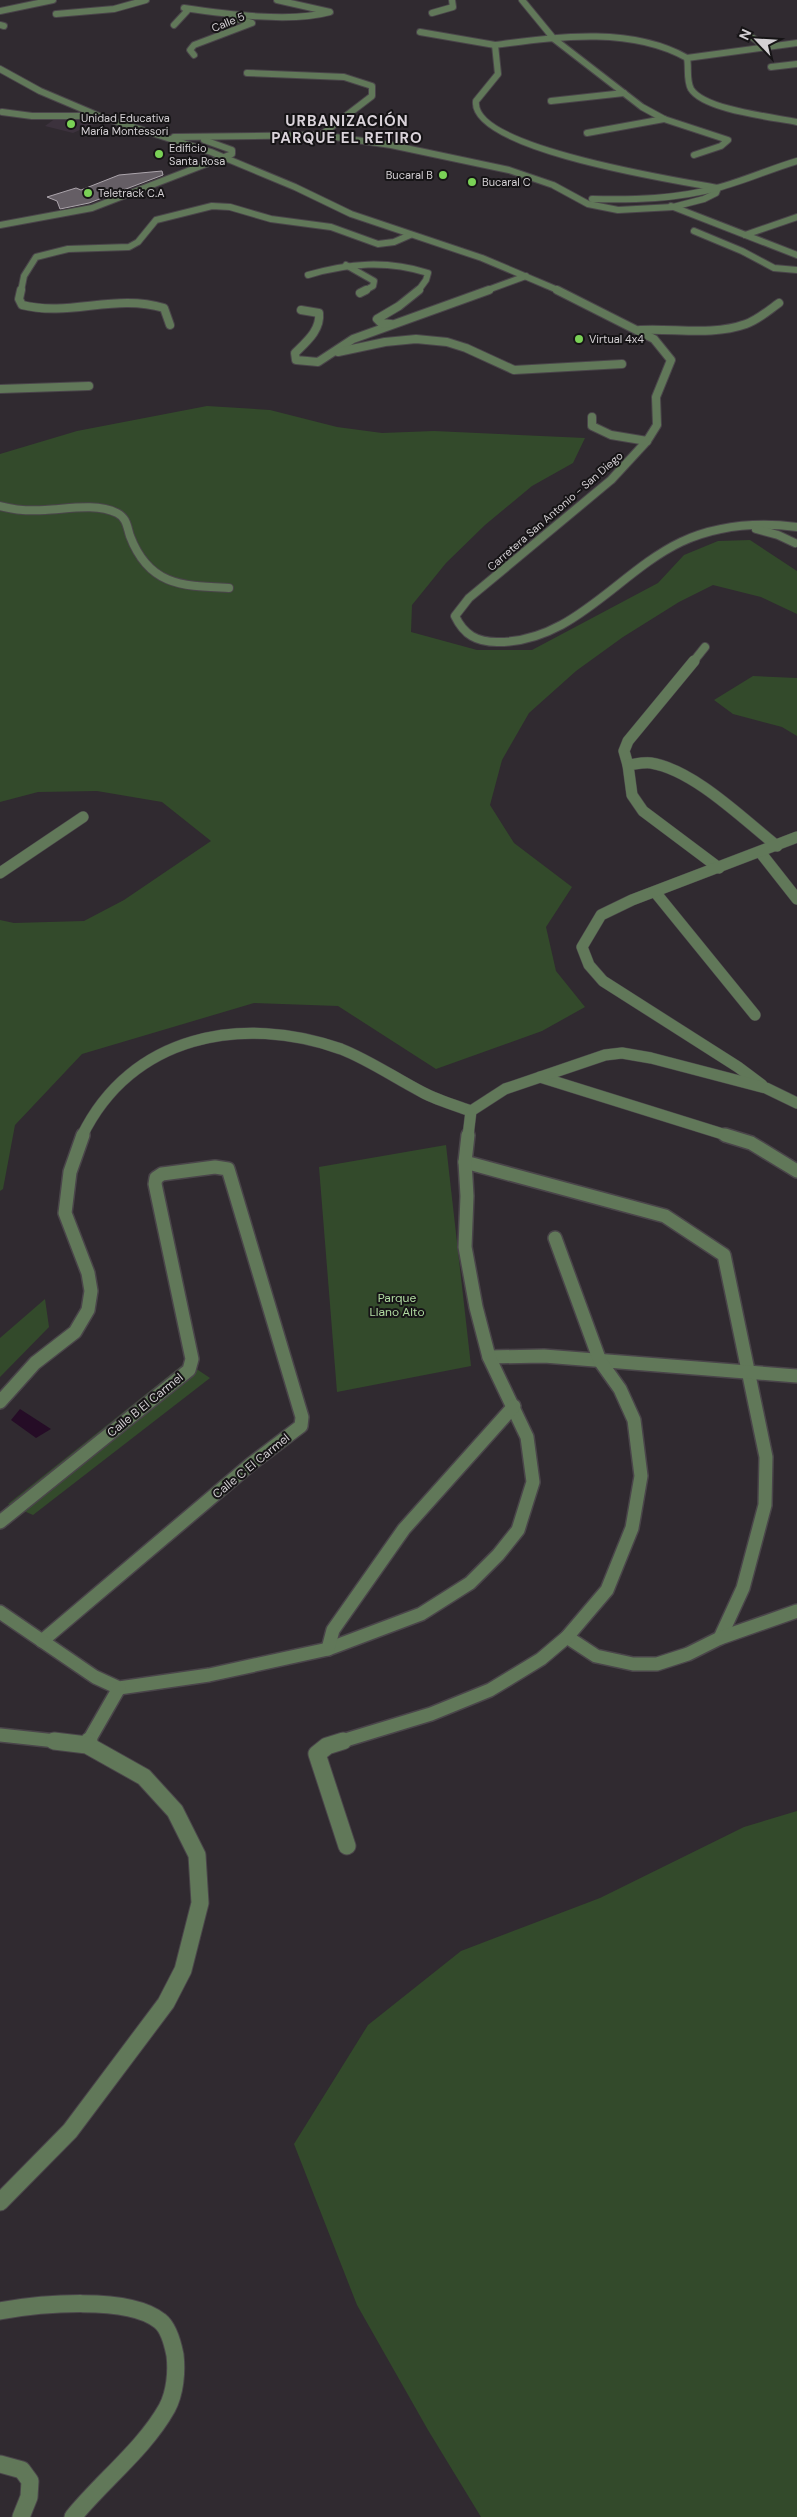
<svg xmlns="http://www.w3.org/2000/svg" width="797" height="2517" font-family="'DM Sans',sans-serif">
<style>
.built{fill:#3c323d}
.green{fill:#334a2b}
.water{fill:#250c26}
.building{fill:#655e65;stroke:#aca5ac}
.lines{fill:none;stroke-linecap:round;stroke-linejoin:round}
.minor-far4-casing{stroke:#4a454a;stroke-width:8}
.minor-far3-casing{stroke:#4a454a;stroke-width:10}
.minor-far2-casing{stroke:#4a454a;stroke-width:12}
.minor-far1-casing{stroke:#4a454a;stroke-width:16}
.minor-casing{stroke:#4a454a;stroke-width:19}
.minor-far4{stroke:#617859;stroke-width:6}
.minor-far3{stroke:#617859;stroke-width:8}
.minor-far2{stroke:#617859;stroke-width:11}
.minor-far1{stroke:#617859;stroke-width:13}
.minor{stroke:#617859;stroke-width:17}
.poi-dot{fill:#7ad156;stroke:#161416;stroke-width:2}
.labels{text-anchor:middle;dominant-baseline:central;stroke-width:4;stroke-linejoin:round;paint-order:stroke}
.far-street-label{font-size:11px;fill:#d4d0d4;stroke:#161416}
.far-poi-label{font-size:11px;fill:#d4d0d4;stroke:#161416;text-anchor:start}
.park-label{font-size:12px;fill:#b1dca2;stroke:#161416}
.street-label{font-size:12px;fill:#d4d0d4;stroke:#161416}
.far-district-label{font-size:15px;font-weight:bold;letter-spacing:1px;fill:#dad3da;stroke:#161416}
</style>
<rect width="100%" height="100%" fill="#302a30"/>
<!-- built -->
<path class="built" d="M 56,118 L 87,118 L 98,122 L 73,133 L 45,126 Z"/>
<!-- green -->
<g class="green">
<path d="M 207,406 L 270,410 L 337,427 L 382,433 L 434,431 L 585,438 L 573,463 L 532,486 L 485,525 L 446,563 L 412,605 L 411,632 L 477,650 L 532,650 L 658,583 L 684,555 L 718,541 L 750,540 L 797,571 L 797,614 L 761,597 L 713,585 L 679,602 L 623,637 L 576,671 L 529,713 L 502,760 L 490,805 L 514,843 L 572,887 L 546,927 L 556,971 L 585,1007 L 542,1031 L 436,1069 L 338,1006 L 254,1003 L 82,1054 L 15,1125 L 3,1189 L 0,1191 L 0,920 L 14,923 L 84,921 L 124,900 L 211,841 L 162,802 L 97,791 L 38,792 L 0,802 L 0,454 L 77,431 Z"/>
<path d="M 753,676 L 797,678 L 797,736 L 782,727 L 733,714 L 714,700 Z"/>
<path d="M 446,1145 L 471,1366 L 337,1392 L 319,1167 Z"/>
<path d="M 45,1299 L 49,1327 L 0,1377 L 0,1338 Z"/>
<path d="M 186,1362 L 210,1378 L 33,1515 L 8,1504 Z"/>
<path d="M 797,1811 L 797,2517 L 481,2517 L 428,2430 L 357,2305 L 294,2144 L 368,2025 L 461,1951 L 600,1898 L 744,1827 Z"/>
</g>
<!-- water -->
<path class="water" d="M 20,1409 L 51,1429 L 36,1438 L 11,1420 Z"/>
<!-- building -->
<path class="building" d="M 162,171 L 163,175 L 89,203 L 60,209 L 57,201 L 47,197 L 76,188 L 81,190 L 119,175 Z"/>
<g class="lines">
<defs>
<g id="minor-far4">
<path d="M 522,0 L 554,39 L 642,107 L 664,119 L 728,140 L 721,146 L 694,155"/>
<path d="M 184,8 C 225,14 290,23 330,12 L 277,0"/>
<path d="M 0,11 L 53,0"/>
<path d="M 432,13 L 453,7 L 452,0"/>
<path d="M 56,14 L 114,9 L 146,0"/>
<path d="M 0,25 L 4,26"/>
<path d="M 174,25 L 187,11"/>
<path d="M 420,32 L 495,45"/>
<path d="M 746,33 L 767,48"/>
<path d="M 194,55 L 190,50 L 194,45 L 252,23 L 237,19"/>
<path d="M 687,58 L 797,43"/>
<path d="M 771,67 L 797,64"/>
<path d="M 0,69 L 40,91 L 99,116 L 211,152 L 295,187 L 351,214 L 482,258 L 560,291"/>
<path d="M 247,73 L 344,77 L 372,86 L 372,96 L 321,135"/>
<path d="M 551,101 L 624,93"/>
<path d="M 2,112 L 32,116 L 94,116"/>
<path d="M 587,133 L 664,119"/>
<path d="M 174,137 L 321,135 L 391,145 L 509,170 L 553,185 L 588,204 L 618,210 L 673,207 L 704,199 L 716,193 L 718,188 C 680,181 470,149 476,101 L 498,74 L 495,45 C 557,37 630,26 687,58 C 689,67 686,80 691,89 C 704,110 773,117 797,122"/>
<path d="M 592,199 C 634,200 676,199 717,188 C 744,181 770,169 797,161"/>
<path d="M 671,206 L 797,255"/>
<path d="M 0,225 L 92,208 L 232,154 L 232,150 L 204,140"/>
<path d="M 694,231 L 742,251 L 774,268 L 797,270"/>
<path d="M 745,235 L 797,217"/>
<path d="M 346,265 L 374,281 L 373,286 L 364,291"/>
<path d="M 308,275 C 349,263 387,260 428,273 L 426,280 L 418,291"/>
<path d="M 21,291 L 24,276 L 36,257 L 68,249 L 129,247 L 138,242 L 156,220 L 212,206 L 230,207 L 271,219 L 331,227 L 378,244 L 394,242 L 410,235"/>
<path d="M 485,291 L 526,276"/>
</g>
<g id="minor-far3">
<path d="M 21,290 L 19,299 L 22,305 C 71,317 115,293 164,308 L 170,325"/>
<path d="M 557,290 L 654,339 L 671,360 L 656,397 L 657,425 L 647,441 L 611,480 L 469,598 L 455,616 C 464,635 477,642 497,642 C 573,643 618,572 681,542 C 718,525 757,522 797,527"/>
<path d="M 360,293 L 366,290"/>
<path d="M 301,310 L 319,313 C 321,330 306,342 295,353 L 296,360 L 318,362 L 353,339 L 489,290"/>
<path d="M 391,324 L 381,323 L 377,319 L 399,306 L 419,290"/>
<path d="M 640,330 C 675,328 712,336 746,324 C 758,320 769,310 779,303"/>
<path d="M 338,352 L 385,342 L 416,339 L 447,342 L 466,348 L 514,370 L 622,364"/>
<path d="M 0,389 L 89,386"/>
<path d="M 592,417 L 592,426 L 611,435 L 647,441"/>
<path d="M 0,506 C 15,510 30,511 45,510 C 68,509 96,503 117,513 C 127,518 127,527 130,536 C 149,586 182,586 229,588"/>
<path d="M 756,529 L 778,535 L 795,543"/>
<path d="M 693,662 L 705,647"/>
</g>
<g id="minor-far2">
<path d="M 628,765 L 624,751 L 628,741 L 694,661"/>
<path d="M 760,852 L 797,899"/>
<path d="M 719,868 L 643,811 L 632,795 L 628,765 C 636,764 644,762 651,763 C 694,770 743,819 777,846"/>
<path d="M 0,873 L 83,817"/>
<path d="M 655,892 L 755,1015"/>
<path d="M 540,1077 L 729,1136"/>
<path d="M 762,1085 L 738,1067 L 603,981 L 589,965 L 582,947 L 601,915 L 632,900 L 797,837"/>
<path d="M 82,1136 C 131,1035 242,1014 341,1049 C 369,1060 395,1078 422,1092 C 437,1100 454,1105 471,1111"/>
<path d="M 468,1136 L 471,1111 L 505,1089 L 605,1055 L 622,1053 L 651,1058 L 766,1088 L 797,1103"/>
</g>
<g id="minor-far1">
<path d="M 725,1135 L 751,1143 L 797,1171"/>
<path d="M 465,1162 L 665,1216 L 724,1255 L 766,1457 L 765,1505 L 743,1588 L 720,1638 L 688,1654 L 657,1664 L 633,1664 L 596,1656 L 567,1637"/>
<path d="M 489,1357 L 544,1356 L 797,1376"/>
<path d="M 0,1402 L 35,1363 L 75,1332 L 88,1310 L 91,1291 L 88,1273 L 65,1213 L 70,1172 L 83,1135"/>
<path d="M 0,1522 L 189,1370 L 192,1359 L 155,1184 L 156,1178 L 162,1174 L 215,1167 L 228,1169 L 302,1417 L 301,1426 L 251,1464 L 42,1641"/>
<path d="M 0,1612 L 95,1677 L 119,1688 L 209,1675 L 328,1649 L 421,1614 L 470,1583 L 498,1555 L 518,1530 L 533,1482 L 527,1437 L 489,1357 L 476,1307 L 465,1247 L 467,1196 L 465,1162 L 468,1135"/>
<path d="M 720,1638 L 797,1611"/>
<path d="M 328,1649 L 333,1630 L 404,1529 L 514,1406"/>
<path d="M 0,1735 L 65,1742"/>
<path d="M 88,1742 L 119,1688"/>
<path d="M 339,1742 L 431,1714 L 490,1690 L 541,1659 L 567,1637 L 607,1590 L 632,1528 L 641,1476 L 634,1420 L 620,1389 L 600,1361 L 555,1238"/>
</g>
<g id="minor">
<path d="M 343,1741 L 327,1746 L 317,1754 L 347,1846"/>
<path d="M 87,1745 L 89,1741"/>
<path d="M 0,2202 L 70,2131 L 166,2003 L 183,1970 L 200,1903 L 197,1855 L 175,1811 L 144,1777 L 87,1745 L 54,1741"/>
<path d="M 0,2311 C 38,2304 129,2295 160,2321 C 169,2328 173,2345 175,2355 C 177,2372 175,2393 167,2408 C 144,2449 103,2480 73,2517"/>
<path d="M 0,2464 L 22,2470 L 30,2481 L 29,2497 L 21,2517"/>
</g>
</defs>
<!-- minor-far4 casing -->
<use href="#minor-far4" class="minor-far4-casing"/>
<!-- minor-far3 casing -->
<use href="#minor-far3" class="minor-far3-casing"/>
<!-- minor-far2 casing -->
<use href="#minor-far2" class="minor-far2-casing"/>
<!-- minor-far1 casing -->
<use href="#minor-far1" class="minor-far1-casing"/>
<!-- minor casing -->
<use href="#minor" class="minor-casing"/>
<!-- minor-far4 -->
<use href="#minor-far4" class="minor-far4"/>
<!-- minor-far3 -->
<use href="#minor-far3" class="minor-far3"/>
<!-- minor-far2 -->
<use href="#minor-far2" class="minor-far2"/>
<!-- minor-far1 -->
<use href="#minor-far1" class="minor-far1"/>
<!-- minor -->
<use href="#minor" class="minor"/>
</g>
<!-- markers -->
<g class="poi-dot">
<circle cx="71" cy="124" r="5"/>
<circle cx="159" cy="154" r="5"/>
<circle cx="443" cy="175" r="5"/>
<circle cx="472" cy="182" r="5"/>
<circle cx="88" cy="193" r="5"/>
<circle cx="579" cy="339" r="5"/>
</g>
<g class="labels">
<!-- far-street labels -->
<g class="far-street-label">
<text transform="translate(228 22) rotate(-22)">Calle 5</text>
<text transform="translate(555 511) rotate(-41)">Carretera San Antonio - San Diego</text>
</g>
<!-- far-poi labels -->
<g class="far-poi-label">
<text x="81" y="118">Unidad Educativa<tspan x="81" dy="13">María Montessori</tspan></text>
<text x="169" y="148">Edificio<tspan x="169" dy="13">Santa Rosa</tspan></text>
<text x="433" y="175" text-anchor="end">Bucaral B</text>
<text x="482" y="182">Bucaral C</text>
<text x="98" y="193">Teletrack C.A</text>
<text x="589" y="339">Virtual 4x4</text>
</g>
<!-- park labels -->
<g class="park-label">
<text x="397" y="1298">Parque<tspan x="397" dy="14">Llano Alto</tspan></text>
</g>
<!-- street labels -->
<g class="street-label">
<text transform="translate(145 1405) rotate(-39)">Calle B El Carmel</text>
<text transform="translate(251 1466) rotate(-39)">Calle C El Carmel</text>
</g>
<!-- far-district labels -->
<g class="far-district-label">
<text x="347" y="121">URBANIZACIÓN<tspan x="347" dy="17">PARQUE EL RETIRO</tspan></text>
</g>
</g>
<!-- north arrow -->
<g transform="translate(757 40) rotate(295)" stroke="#161416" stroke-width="4" paint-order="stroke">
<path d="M0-4L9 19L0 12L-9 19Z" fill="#d4d0d4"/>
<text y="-8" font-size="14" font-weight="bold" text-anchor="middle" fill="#d4d0d4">N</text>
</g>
</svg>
